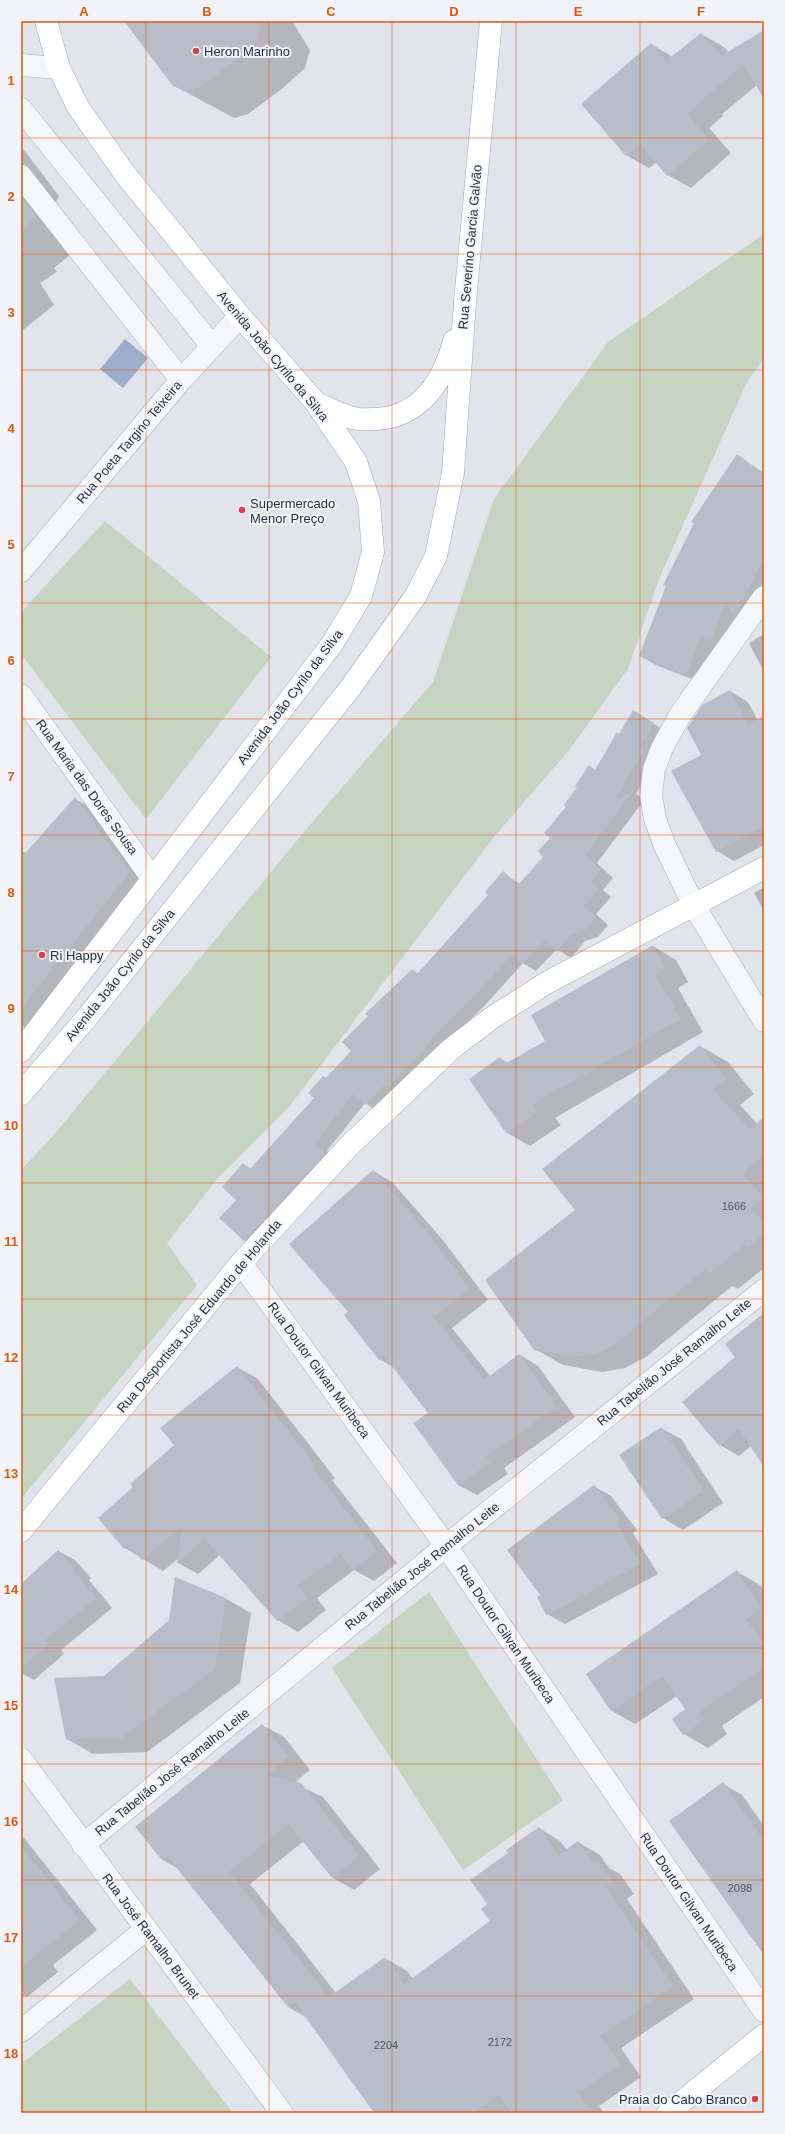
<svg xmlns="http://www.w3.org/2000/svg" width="785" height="2134" font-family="Arial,sans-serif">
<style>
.green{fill:#c5d5c2}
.water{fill:#9bafcc}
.shadow{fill:#0003}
.building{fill:#b8bdc8}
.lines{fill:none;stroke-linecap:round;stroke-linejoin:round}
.minor-casing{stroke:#a6aab5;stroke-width:23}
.major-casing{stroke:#a0a7b7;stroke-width:23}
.minor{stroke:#f4f6f9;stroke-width:22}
.major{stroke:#fff;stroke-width:22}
.grid{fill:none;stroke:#de570f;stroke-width:1;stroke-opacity:0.55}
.poi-dot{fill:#d4424b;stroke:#f1f3f8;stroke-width:1.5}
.labels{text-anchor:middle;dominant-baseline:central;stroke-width:4;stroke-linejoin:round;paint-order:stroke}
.number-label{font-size:11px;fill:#4d5364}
.poi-label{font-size:13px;fill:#293043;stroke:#f1f3f8;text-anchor:start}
.street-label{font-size:13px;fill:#293043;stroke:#f1f3f8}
.neatline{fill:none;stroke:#de570f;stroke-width:1.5}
.grid-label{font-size:13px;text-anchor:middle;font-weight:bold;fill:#de570f}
</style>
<rect width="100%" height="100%" fill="#e1e4eb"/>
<!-- green -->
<g class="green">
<path d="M 764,234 L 764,358 L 747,382 L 659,579 L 628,669 L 570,749 L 494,837 L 289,1107 L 217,1179 L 167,1243 L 197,1285 L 21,1499 L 21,1170 L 53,1136 L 309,826 L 433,682 L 494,499 L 608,342 Z"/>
<path d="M 105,521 L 271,657 L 146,819 L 21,654 L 21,612 Z"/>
<path d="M 429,1592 L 563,1800 L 463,1870 L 332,1668 Z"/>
<path d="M 130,1979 L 233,2113 L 21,2113 L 21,2064 Z"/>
</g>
<!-- water -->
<path class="water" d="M 125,339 L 148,358 L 123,388 L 100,369 Z"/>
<!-- shadow -->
<g class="shadow">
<path d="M 125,21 L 292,21 L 310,50 L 305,68 L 283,88 L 248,114 L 234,118 L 173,85 Z"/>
<path d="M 764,31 L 764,97 L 757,85 L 722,114 L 723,116 L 709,128 L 731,153 L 691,188 L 668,175 L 657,162 L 649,168 L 626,155 L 651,44 L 673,57 L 701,34 L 724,47 L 729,53 Z"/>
<path d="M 21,146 L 59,196 L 55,205 L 84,244 L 54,268 L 57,272 L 40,283 L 54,305 L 23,330 L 21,329 Z"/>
<path d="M 737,456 L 764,473 L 764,599 L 702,683 L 656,665 L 640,656 Z"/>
<path d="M 764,634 L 764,672 L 749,643 Z"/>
<path d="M 730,691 L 748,702 L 758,721 L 764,718 L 764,845 L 734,861 L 717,851 L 703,755 Z"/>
<path d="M 633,712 L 666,731 L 657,757 L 636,794 L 645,799 L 597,863 L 613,878 L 603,890 L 611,897 L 596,914 L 608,925 L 598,937 L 585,941 L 571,958 L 557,949 L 536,971 L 523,963 L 487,1003 L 379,1112 L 365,1103 L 327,1151 L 338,1161 L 258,1248 L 245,1241 L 220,1218 L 237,1200 L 243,1164 L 252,1169 L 315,1098 L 327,1079 L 353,1051 L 413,970 L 418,974 L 490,894 L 503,873 L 520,884 L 544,857 L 551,838 L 590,767 L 596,771 Z"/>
<path d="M 75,799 L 98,812 L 152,886 L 34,1033 L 21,1025 L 21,851 L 27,853 Z"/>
<path d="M 764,887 L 764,911 L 754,893 Z"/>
<path d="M 653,946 L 676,960 L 688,982 L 678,988 L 703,1032 L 555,1118 L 561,1125 L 530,1146 L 507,1133 L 470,1079 L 500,1058 L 508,1063 L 546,1041 Z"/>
<path d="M 700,1046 L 728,1062 L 754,1094 L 740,1105 L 757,1124 L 764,1118 L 764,1268 L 738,1289 L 732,1286 L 646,1357 L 625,1368 L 602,1372 L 563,1365 L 535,1349 L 576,1210 Z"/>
<path d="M 373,1171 L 392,1182 L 442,1239 L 488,1300 L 452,1328 L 490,1376 L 520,1355 L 538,1366 L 575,1417 L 504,1468 L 508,1474 L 477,1495 L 458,1485 L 429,1413 L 393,1367 L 379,1359 L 350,1312 Z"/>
<path d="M 764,1314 L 764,1460 L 751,1446 L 739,1456 L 720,1445 L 736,1357 Z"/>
<path d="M 237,1367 L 258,1379 L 335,1478 L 332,1480 L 397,1563 L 374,1581 L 354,1570 L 317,1598 L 326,1610 L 298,1632 L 278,1620 L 220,1555 L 198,1574 L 178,1563 L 179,1558 L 163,1571 L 125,1548 L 135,1487 L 176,1445 Z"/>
<path d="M 661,1428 L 681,1439 L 723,1503 L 683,1530 L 663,1518 L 621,1455 Z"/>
<path d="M 594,1486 L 611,1496 L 637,1530 L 633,1533 L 658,1574 L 565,1624 L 547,1614 L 541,1595 Z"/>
<path d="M 58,1551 L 75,1560 L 91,1578 L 89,1580 L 112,1608 L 61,1650 L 64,1654 L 34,1680 L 21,1673 L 21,1586 Z"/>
<path d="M 737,1572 L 760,1585 L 764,1591 L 764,1697 L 722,1726 L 727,1734 L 708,1748 L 684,1734 L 687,1710 L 677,1696 L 635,1724 L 612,1711 L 587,1674 Z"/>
<path d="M 226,1599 L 251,1613 L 240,1683 L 147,1752 L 93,1754 L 67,1739 L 104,1677 Z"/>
<path d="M 262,1725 L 284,1737 L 310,1770 L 294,1783 L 323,1797 L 380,1869 L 354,1890 L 333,1878 L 304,1841 L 250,1884 L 336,1993 L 385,1958 L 407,1971 L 413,1979 L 491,1922 L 489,1905 L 509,1853 L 539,1828 L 560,1841 L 567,1850 L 578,1842 L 600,1855 L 609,1868 L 620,1874 L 634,1894 L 627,1899 L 694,1999 L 621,2048 L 641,2077 L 599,2106 L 604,2113 L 375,2113 L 308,2018 L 288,2007 L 179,1869 L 163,1860 L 136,1827 Z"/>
<path d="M 723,1784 L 742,1795 L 764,1826 L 764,1946 Z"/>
<path d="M 21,1834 L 97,1930 L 53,1965 L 58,1972 L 27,1997 L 21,1995 Z"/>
</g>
<!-- building -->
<g class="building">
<path d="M 124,21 L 262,21 L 257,40 L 235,61 L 199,87 L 185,91 L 173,86 Z"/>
<path d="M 764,30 L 764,99 L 744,65 L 700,101 L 701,102 L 687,114 L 709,140 L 667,176 L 640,144 L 626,156 L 581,104 L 651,43 L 666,61 L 701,33 L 721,56 Z"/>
<path d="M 21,196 L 37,217 L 21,230 Z"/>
<path d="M 737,454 L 764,474 L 764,558 L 735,616 L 734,617 L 726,602 L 711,641 L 701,637 L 686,675 L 639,656 L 666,586 L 663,585 L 694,523 L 691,522 Z"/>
<path d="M 730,690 L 748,724 L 764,716 L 764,826 L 716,852 L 671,771 L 701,755 L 687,728 L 702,705 Z"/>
<path d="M 633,710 L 654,723 L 640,746 L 645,749 L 614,801 L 633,791 L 585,855 L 601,870 L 591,882 L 599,889 L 584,906 L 596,917 L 585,930 L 572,934 L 557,951 L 545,940 L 523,964 L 512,954 L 474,996 L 425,1046 L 426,1048 L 388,1087 L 385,1084 L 366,1105 L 353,1094 L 315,1143 L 326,1153 L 244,1241 L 219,1218 L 236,1200 L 222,1187 L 243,1163 L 250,1169 L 314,1098 L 308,1093 L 323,1076 L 326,1078 L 351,1051 L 342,1042 L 368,1016 L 365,1014 L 412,969 L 417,974 L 488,895 L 485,892 L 503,871 L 518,885 L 543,857 L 538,851 L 550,838 L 544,833 L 566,807 L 564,805 L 577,787 L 575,786 L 589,765 L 595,770 L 617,732 L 619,734 Z"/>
<path d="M 75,797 L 130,872 L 21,1008 L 21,858 Z"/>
<path d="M 653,945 L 666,968 L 655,974 L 681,1019 L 533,1104 L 538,1111 L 506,1133 L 469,1079 L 500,1057 L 505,1064 L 545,1041 L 531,1015 Z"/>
<path d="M 700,1045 L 726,1078 L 713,1089 L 749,1129 L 764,1117 L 764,1154 L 743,1173 L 763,1198 L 751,1208 L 764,1223 L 764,1234 L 747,1247 L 745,1244 L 709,1274 L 705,1269 L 618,1342 L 597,1353 L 573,1357 L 534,1350 L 485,1280 L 575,1210 L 542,1169 Z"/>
<path d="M 373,1170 L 423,1227 L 470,1288 L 434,1317 L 484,1380 L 519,1354 L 557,1406 L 486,1457 L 490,1463 L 458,1485 L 413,1423 L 428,1413 L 384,1356 L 379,1360 L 344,1315 L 348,1312 L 289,1244 Z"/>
<path d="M 764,1313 L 764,1467 L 739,1429 L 719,1446 L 682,1402 L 735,1357 L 725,1344 Z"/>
<path d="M 237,1366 L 316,1466 L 313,1468 L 377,1551 L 353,1570 L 340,1554 L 298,1586 L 307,1598 L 277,1621 L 205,1539 L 177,1563 L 182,1526 L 142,1560 L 129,1545 L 124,1549 L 98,1518 L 133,1487 L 130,1484 L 174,1445 L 160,1428 Z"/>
<path d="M 661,1427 L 704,1491 L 662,1519 L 619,1455 Z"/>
<path d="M 594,1485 L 620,1520 L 616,1522 L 641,1564 L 546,1615 L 537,1597 L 540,1595 L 507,1550 Z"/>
<path d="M 58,1550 L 75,1568 L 73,1570 L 96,1598 L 45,1640 L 49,1644 L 21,1668 L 21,1584 Z"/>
<path d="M 737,1570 L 762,1608 L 746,1619 L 764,1645 L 764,1667 L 699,1713 L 704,1720 L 683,1735 L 672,1719 L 685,1709 L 662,1676 L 611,1711 L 586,1674 Z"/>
<path d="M 175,1577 L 226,1598 L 215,1669 L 121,1738 L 66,1740 L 54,1678 L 104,1676 L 169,1620 Z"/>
<path d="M 262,1724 L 289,1757 L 267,1775 L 301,1783 L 359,1856 L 332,1878 L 289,1824 L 229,1872 L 329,1997 L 385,1957 L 404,1984 L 490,1921 L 481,1909 L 487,1904 L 470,1880 L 508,1853 L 506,1850 L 539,1827 L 558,1855 L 578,1841 L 594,1863 L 598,1861 L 613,1882 L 606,1886 L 673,1986 L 600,2036 L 620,2064 L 578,2093 L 593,2113 L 511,2113 L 498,2095 L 473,2113 L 374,2113 L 295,2002 L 288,2007 L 167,1856 L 162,1860 L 135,1827 Z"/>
<path d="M 723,1782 L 764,1841 L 764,1955 L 669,1821 Z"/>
<path d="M 21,1846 L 80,1920 L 21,1967 Z"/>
</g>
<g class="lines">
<defs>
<g id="minor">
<path d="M 21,65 L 59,68"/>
<path d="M 21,109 L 212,346"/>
<path d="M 21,176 L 181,380"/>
<path d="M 21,571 L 181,380 L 240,316"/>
<path d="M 764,597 L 680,715 L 662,748 L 654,769 L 651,796 L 655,819 L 665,846 L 693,904 L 764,1021"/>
<path d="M 21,695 L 152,878"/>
<path d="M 241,1263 L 446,1546 L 764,2011"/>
<path d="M 21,1759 L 282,2113"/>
<path d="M 83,1845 L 446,1546 L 764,1290"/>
<path d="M 21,2031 L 146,1929"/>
</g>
<g id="major">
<path d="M 316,403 C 328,408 341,415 353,418 C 359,420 366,419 372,419 C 419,419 443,382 454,341"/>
<path d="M 21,1051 L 332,644 L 361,596 L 373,552 L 369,501 L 356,462 L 316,403 L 240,316 L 125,174 L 78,107 L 59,68 L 46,21"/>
<path d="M 21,1094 L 89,1015 L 351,687 L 415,597 L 436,556 L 453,473 L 465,302 L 491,21"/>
<path d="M 21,1531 L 241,1263 L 350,1145 L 451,1049 L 493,1017 L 548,982 L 764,868"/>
<path d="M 668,2113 L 764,2035"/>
</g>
</defs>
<!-- minor casing -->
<use href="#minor" class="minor-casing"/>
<!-- major casing -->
<use href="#major" class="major-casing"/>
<!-- minor -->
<use href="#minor" class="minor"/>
<!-- major -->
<use href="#major" class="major"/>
</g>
<!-- grid -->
<path class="grid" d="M 146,21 L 146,2113M 269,21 L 269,2113M 392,21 L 392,2113M 516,21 L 516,2113M 640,21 L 640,2113M 21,138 L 764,138M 21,254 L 764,254M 21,370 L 764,370M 21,486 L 764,486M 21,603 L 764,603M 21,719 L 764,719M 21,835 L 764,835M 21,951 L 764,951M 21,1067 L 764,1067M 21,1183 L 764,1183M 21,1299 L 764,1299M 21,1415 L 764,1415M 21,1531 L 764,1531M 21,1648 L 764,1648M 21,1764 L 764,1764M 21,1880 L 764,1880M 21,1996 L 764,1996"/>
<!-- markers -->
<g class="poi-dot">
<circle cx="196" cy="51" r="4"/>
<circle cx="242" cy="510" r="4"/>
<circle cx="42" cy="955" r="4"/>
<circle cx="755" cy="2099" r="4"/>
</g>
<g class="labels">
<!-- number labels -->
<g class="number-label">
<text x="734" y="1206">1666</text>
<text x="740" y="1888">2098</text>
<text x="500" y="2042">2172</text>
<text x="386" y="2045">2204</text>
</g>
<!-- poi labels -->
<g class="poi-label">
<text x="204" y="51">Heron Marinho</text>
<text x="250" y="503">Supermercado<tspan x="250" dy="15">Menor Preço</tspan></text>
<text x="50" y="955">Ri Happy</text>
<text x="747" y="2099" text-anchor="end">Praia do Cabo Branco</text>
</g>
<!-- street labels -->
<g class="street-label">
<text transform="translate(470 247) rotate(-85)">Rua Severino Garcia Galvão</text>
<text transform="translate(273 356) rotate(50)">Avenida João Cyrilo da Silva</text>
<text transform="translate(129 442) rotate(-50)">Rua Poeta Targino Teixeira</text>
<text transform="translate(290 697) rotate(-53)">Avenida João Cyrilo da Silva</text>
<text transform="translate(87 787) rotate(54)">Rua Maria das Dores Sousa</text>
<text transform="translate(120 975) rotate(-51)">Avenida João Cyrilo da Silva</text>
<text transform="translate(199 1316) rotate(-50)">Rua Desportista José Eduardo de Holanda</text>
<text transform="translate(674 1362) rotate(-39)">Rua Tabelião José Ramalho Leite</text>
<text transform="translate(319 1370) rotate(54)">Rua Doutor Gilvan Muribeca</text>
<text transform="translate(422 1566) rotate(-39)">Rua Tabelião José Ramalho Leite</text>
<text transform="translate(506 1634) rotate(56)">Rua Doutor Gilvan Muribeca</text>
<text transform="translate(172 1772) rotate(-39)">Rua Tabelião José Ramalho Leite</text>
<text transform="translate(689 1902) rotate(56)">Rua Doutor Gilvan Muribeca</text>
<text transform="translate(151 1936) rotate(53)">Rua José Ramalho Brunet</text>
</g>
</g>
<!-- border -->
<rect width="785" height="2134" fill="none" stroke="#f1f3f8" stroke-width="44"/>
<rect x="22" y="22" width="741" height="2090" class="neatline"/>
<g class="grid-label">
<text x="84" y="16">A</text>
<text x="207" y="16">B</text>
<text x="331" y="16">C</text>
<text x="454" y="16">D</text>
<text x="578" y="16">E</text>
<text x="701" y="16">F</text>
<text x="11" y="85">1</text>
<text x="11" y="201">2</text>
<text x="11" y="317">3</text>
<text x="11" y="433">4</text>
<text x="11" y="549">5</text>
<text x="11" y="665">6</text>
<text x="11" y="781">7</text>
<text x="11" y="897">8</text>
<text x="11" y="1013">9</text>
<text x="11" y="1130">10</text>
<text x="11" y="1246">11</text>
<text x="11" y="1362">12</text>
<text x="11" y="1478">13</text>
<text x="11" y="1594">14</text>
<text x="11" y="1710">15</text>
<text x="11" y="1826">16</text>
<text x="11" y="1942">17</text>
<text x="11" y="2058">18</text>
</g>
</svg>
